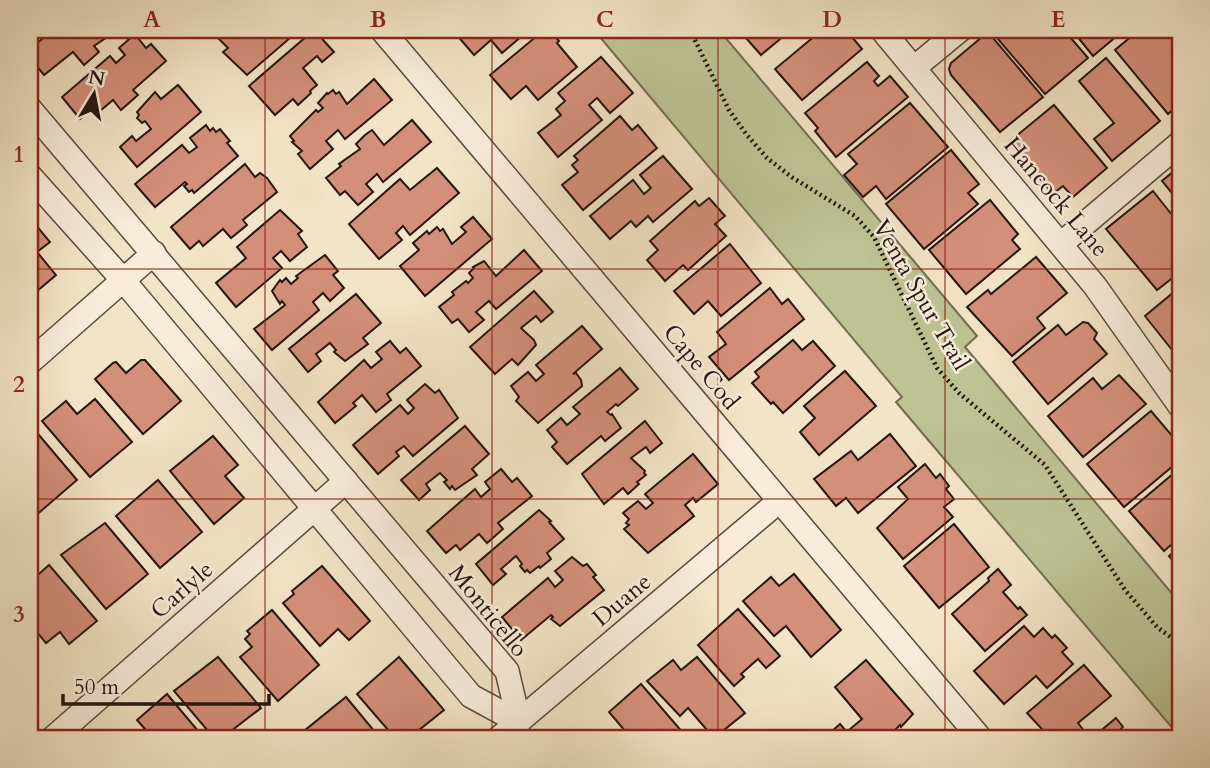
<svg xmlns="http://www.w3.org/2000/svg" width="1210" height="768" font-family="Cardo,serif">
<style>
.green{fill:#bdc393;stroke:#726c52;stroke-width:2}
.building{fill:#d48f7a;stroke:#261510;stroke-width:2}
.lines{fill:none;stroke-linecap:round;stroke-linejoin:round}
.street-casing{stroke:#59493e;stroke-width:26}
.path{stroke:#261510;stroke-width:4.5;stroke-dasharray:2 3.5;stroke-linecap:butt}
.street{stroke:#f7edda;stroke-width:23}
.grid{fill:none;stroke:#8f2418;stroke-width:2;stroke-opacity:0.55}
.labels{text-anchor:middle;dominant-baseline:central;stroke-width:5;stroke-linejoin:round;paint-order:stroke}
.street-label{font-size:24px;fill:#261510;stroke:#f7edda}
.neatline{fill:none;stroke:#8f2418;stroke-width:2.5}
.grid-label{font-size:23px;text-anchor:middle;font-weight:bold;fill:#8f2418}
</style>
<rect width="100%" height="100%" fill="#f2e4c6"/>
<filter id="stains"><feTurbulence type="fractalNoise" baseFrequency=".00286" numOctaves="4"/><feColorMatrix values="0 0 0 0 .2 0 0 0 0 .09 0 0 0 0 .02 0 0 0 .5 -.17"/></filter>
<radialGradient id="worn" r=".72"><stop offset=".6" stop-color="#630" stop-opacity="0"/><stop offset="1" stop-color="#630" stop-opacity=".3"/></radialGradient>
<!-- green -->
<path class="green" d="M 594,30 L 719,30 L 977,336 L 965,347 L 1180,603 L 1180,737 L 896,402 L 902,397 Z"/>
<!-- building -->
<g class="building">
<path d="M 53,30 L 115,30 L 116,31 L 94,46 L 99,52 L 84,65 L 73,52 L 44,75 L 30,58 L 30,49 Z"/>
<path d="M 230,30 L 241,30 L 244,33 L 248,30 L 283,30 L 290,38 L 247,75 L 223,52 L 228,48 L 219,39 Z"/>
<path d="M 314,30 L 334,52 L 322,62 L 317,56 L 303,68 L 317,85 L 310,91 L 311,93 L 298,105 L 293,99 L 275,115 L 249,86 Z"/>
<path d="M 458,30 L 529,30 L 502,53 L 491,40 L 474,55 L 455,33 Z"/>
<path d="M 544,30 L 550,30 L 559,41 L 557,43 L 577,67 L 538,100 L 526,86 L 511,99 L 490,75 Z"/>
<path d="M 739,30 L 791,30 L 761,55 Z"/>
<path d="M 822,30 L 846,30 L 862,49 L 802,100 L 775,69 Z"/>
<path d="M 994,30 L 1064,30 L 1088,58 L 1045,94 L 992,32 Z"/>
<path d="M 1072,30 L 1124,30 L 1093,56 Z"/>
<path d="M 1139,30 L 1172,30 L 1180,40 L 1180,103 L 1168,114 L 1115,50 Z"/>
<path d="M 988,32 L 1043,97 L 1000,132 L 951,75 L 949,69 L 951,63 Z"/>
<path d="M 135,34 L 146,48 L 151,44 L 166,61 L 133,90 L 138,95 L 121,110 L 113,100 L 94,116 L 90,111 L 80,119 L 62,97 L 110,56 L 116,63 L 125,55 L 119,48 Z"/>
<path d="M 601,57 L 633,93 L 610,113 L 597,98 L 589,105 L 602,120 L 558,157 L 538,133 L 561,115 L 556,109 L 565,101 L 558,93 Z"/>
<path d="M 1106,58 L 1160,121 L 1112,161 L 1094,139 L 1114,123 L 1079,81 Z"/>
<path d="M 867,62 L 879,76 L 874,81 L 878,86 L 890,76 L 908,97 L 836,157 L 815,131 L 818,128 L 805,113 Z"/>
<path d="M 374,79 L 392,100 L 345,139 L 338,130 L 326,141 L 333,149 L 310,169 L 298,154 L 302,151 L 292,142 L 294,141 L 290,136 L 316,110 L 318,112 L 323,108 L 318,103 L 327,93 L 328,94 L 333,90 L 336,94 L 339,92 L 347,104 Z"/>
<path d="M 178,85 L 201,112 L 137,167 L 120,147 L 132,136 L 136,141 L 151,129 L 145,121 L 142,123 L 137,118 L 139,115 L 137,112 L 155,92 L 161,99 Z"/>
<path d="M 910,103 L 948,147 L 886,199 L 876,186 L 863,197 L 844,175 L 857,164 L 848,154 Z"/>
<path d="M 1054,105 L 1107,168 L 1073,197 L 1063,186 L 1053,194 L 1009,142 Z"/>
<path d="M 620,116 L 632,130 L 638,125 L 657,148 L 583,210 L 562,185 L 578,172 L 572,165 L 578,160 L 574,156 Z"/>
<path d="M 412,120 L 431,142 L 383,182 L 377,174 L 366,184 L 373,192 L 358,205 L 345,191 L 340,195 L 326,178 L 341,166 L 339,164 L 360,149 L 356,144 L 365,135 L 372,130 L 384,145 Z"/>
<path d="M 206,125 L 210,131 L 213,128 L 216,132 L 220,129 L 230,141 L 227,143 L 238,156 L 194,193 L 192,190 L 189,192 L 184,186 L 187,184 L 185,182 L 155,207 L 135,184 L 182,145 L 189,153 L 197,147 L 190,138 Z"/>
<path d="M 951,150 L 979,184 L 968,193 L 978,204 L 924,249 L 886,204 Z"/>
<path d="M 663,156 L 692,189 L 653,222 L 648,216 L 636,227 L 631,221 L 610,239 L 590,216 L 633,180 L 644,194 L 651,188 L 640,175 Z"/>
<path d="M 245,164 L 255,177 L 260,173 L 267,178 L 277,192 L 243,220 L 247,225 L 231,238 L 223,229 L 203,246 L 199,241 L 190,249 L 171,227 Z"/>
<path d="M 1180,166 L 1180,203 L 1162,181 Z"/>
<path d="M 437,168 L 459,193 L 410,235 L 403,226 L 396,233 L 402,240 L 379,259 L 349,224 L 400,179 L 410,190 Z"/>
<path d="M 1153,191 L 1180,225 L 1180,272 L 1157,290 L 1106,229 Z"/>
<path d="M 709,198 L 725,216 L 715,224 L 726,236 L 688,270 L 683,265 L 665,281 L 647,260 L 658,250 L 650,241 L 695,201 L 699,206 Z"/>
<path d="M 990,200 L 1018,234 L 1012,240 L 1020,249 L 966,294 L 929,250 Z"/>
<path d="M 280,210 L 302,231 L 298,234 L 307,247 L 290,261 L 281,251 L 273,258 L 282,268 L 236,307 L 216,283 L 246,258 L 237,247 Z"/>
<path d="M 473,217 L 492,239 L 425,296 L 400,266 L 419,250 L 413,243 L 427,231 L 429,234 L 437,227 L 440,231 L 443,229 L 452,244 L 466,232 L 461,227 Z"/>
<path d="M 30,218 L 50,242 L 37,252 L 56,275 L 30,297 Z"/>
<path d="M 730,244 L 761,283 L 721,316 L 708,301 L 694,314 L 674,291 Z"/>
<path d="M 524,250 L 542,271 L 496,309 L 489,301 L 476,312 L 484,320 L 469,332 L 458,319 L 452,323 L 439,307 L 454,295 L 452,292 L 466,281 L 468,283 L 473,278 L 469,273 L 474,268 L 473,267 L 484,261 L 496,276 Z"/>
<path d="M 325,255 L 338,271 L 333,275 L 344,288 L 330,301 L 323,293 L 313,302 L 319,310 L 272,350 L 254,329 L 285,305 L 282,301 L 280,304 L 272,291 L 280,280 L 282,282 L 286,278 L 291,284 L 298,278 L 296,276 Z"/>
<path d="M 1036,257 L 1067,293 L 1037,318 L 1045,328 L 1012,356 L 967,307 L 988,290 L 991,294 Z"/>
<path d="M 1180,287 L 1180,360 L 1145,316 Z"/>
<path d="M 770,288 L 782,304 L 788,299 L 804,319 L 729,380 L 709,357 L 726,344 L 717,332 Z"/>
<path d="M 534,291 L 553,312 L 541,322 L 536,316 L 521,328 L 534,340 L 536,345 L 518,365 L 512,359 L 495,374 L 470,347 Z"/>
<path d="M 356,294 L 381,323 L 363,338 L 368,344 L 345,361 L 334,352 L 336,350 L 330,343 L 316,354 L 321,361 L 308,372 L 289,349 Z"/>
<path d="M 1083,322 L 1088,323 L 1097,333 L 1094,339 L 1107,354 L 1048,404 L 1013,362 L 1058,325 L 1066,335 Z"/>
<path d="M 582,326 L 602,349 L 573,374 L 576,373 L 581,380 L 582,386 L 538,423 L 516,401 L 519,397 L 511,386 L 528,372 L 536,381 L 544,374 L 536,365 Z"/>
<path d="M 793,340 L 802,350 L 813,341 L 835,366 L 783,413 L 773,402 L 771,404 L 752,383 L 759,377 L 755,372 Z"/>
<path d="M 390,341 L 400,353 L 406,348 L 421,366 L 387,394 L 391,400 L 376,412 L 362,395 L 353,403 L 356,406 L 335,423 L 318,402 L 364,360 L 371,368 L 382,359 L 376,352 Z"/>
<path d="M 141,360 L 145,360 L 181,401 L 143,434 L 95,379 L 113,363 L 116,362 L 126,373 Z"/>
<path d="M 620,368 L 638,389 L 618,406 L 616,404 L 607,412 L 611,415 L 612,414 L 621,428 L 605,441 L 601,436 L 567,464 L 552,447 L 557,442 L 547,430 L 561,418 L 567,425 L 580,414 L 573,407 Z"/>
<path d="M 845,371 L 876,406 L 819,455 L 800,432 L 815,418 L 804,406 Z"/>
<path d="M 1119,375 L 1146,404 L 1083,457 L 1048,416 L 1093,378 L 1102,389 Z"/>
<path d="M 425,384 L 435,393 L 439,390 L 458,418 L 413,456 L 404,446 L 396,452 L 399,456 L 378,474 L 353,445 L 400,405 L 408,414 L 414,408 L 407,400 Z"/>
<path d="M 95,399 L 132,442 L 90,477 L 42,421 L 66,401 L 77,414 Z"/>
<path d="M 1151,411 L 1180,445 L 1180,460 L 1124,507 L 1087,464 Z"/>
<path d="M 645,421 L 662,443 L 650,453 L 646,447 L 631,458 L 645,471 L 644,473 L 646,475 L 637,482 L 639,484 L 628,494 L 623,488 L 604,504 L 582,474 Z"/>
<path d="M 465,426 L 489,454 L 472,469 L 477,475 L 455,490 L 452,486 L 450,489 L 444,482 L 447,480 L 440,473 L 426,484 L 430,490 L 419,500 L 401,480 Z"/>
<path d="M 33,428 L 77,480 L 34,517 L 30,512 L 30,431 Z"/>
<path d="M 890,434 L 916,466 L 858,513 L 846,498 L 836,506 L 814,479 L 851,451 L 858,460 Z"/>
<path d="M 213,436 L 238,465 L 225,476 L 244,498 L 214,524 L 170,471 Z"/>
<path d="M 693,454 L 718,484 L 696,502 L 693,498 L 685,505 L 694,516 L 648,553 L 624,529 L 629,525 L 626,523 L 629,519 L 623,513 L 638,501 L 646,509 L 653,503 L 645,494 Z"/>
<path d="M 925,464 L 936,478 L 940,474 L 949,486 L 946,489 L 954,499 L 944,507 L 953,517 L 903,559 L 877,528 L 908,499 L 898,487 Z"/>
<path d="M 1180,468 L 1180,537 L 1164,551 L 1129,511 Z"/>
<path d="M 501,469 L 512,482 L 517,478 L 532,496 L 498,523 L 503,529 L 487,543 L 479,534 L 460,550 L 456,545 L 446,553 L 427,531 L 475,489 L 481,497 L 490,489 L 485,482 Z"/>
<path d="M 158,480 L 202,532 L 160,568 L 116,516 Z"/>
<path d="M 539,510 L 551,521 L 549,522 L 564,539 L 547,553 L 551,559 L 540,568 L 539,566 L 530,573 L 527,570 L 525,572 L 520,566 L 522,564 L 516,556 L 501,569 L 506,574 L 493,585 L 476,564 Z"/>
<path d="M 105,523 L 148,574 L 106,609 L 61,555 Z"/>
<path d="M 954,524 L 989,567 L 939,608 L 904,566 Z"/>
<path d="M 1180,546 L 1180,577 L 1174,570 L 1178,567 L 1169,556 Z"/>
<path d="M 572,557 L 583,566 L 587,564 L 596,575 L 593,577 L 604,590 L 560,626 L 551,619 L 553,617 L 551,615 L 521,640 L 502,617 L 548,578 L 555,587 L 563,580 L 555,571 Z"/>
<path d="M 49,565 L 97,621 L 69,644 L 60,632 L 46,643 L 30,624 L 30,582 Z"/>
<path d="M 322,566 L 370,621 L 349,640 L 338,629 L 320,646 L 283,603 L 294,594 L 292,591 Z"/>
<path d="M 998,569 L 1011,585 L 1003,592 L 1018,609 L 1020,607 L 1027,615 L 985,651 L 952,614 L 989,581 L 988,578 Z"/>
<path d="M 794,574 L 841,630 L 811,657 L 786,626 L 774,636 L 743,601 L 771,577 L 779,586 Z"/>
<path d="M 738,609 L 780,656 L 766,668 L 758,659 L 741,674 L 744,677 L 734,686 L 698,645 Z"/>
<path d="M 272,610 L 319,665 L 278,701 L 240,657 L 252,647 L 245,639 L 250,634 L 247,631 Z"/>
<path d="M 1024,626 L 1034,637 L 1043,628 L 1052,638 L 1055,635 L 1067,648 L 1062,652 L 1073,664 L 1047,688 L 1036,676 L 1004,704 L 974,671 Z"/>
<path d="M 218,657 L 261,708 L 222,738 L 214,738 L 174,691 Z"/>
<path d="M 399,657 L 444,710 L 409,738 L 395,738 L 357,694 Z"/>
<path d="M 697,657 L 745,713 L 714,738 L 688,708 L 680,716 L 647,681 L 673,660 L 681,670 Z"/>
<path d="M 866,660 L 913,714 L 901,727 L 900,725 L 895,730 L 902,738 L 856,738 L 849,730 L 862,719 L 835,687 Z"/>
<path d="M 1084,665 L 1111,696 L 1078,723 L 1085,732 L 1078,738 L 1033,738 L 1042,729 L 1027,713 Z"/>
<path d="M 641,684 L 684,734 L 678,738 L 631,738 L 609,712 Z"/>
<path d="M 167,694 L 204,738 L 153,738 L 137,720 Z"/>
<path d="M 346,697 L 380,738 L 310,738 L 304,731 Z"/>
<path d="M 1116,718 L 1123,727 L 1120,730 L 1126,738 L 1092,738 Z"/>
<path d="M 840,724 L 852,738 L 830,738 L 832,736 L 830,733 Z"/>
</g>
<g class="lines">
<defs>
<g id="street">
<path d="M 382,30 L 980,738"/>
<path d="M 882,30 L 1095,286 L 1180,406"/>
<path d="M 914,68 L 960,30"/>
<path d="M 30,109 L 507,671 L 519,722"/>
<path d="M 30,176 L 123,280 L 471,696 L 519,722"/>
<path d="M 1061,244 L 1180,143"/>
<path d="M 30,362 L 154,253"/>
<path d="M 53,738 L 346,481"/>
<path d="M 499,738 L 779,501"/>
</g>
</defs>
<!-- street casing -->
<use href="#street" class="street-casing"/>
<!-- path -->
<path class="path" d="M 690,30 L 729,110 L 746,134 L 767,158 L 793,178 L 855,216 L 874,237 L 937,368 L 959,393 L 1045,465 L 1125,590 L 1157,627 L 1180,644"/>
<!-- street -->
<use href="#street" class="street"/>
</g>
<!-- grid -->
<path class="grid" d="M 265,30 L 265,738M 492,30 L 492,738M 718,30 L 718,738M 945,30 L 945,738M 30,269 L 1180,269M 30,499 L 1180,499"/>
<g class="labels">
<!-- street labels -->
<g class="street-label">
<text transform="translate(1056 197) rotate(50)">Hancock Lane</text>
<text transform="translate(921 295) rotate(60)">Venta Spur Trail</text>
<text transform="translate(701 367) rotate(50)">Cape Cod</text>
<text transform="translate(182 590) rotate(-41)">Carlyle</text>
<text transform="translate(622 600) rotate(-40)">Duane</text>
<text transform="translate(488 611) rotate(51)">Monticello</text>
</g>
</g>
<!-- margin -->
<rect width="1210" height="768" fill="none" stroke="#f2e4c6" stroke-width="77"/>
<!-- north arrow -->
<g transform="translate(94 94) rotate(10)" stroke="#f7edda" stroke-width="5" paint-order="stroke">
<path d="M0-5L12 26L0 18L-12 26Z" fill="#261510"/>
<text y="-10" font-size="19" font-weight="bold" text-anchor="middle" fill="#261510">N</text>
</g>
<!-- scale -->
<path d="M63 694v10h206v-10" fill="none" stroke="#261510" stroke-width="3.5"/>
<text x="74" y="694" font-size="21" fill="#261510" stroke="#f7edda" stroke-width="5" paint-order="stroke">50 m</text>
<rect x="38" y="38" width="1134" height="692" class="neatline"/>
<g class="grid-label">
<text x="152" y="27">A</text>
<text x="378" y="27">B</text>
<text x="605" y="27">C</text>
<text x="832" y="27">D</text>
<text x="1058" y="27">E</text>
<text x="19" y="162">1</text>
<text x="19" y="392">2</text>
<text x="19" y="622">3</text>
</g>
<rect width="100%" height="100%" filter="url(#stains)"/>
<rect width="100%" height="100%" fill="url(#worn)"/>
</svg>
